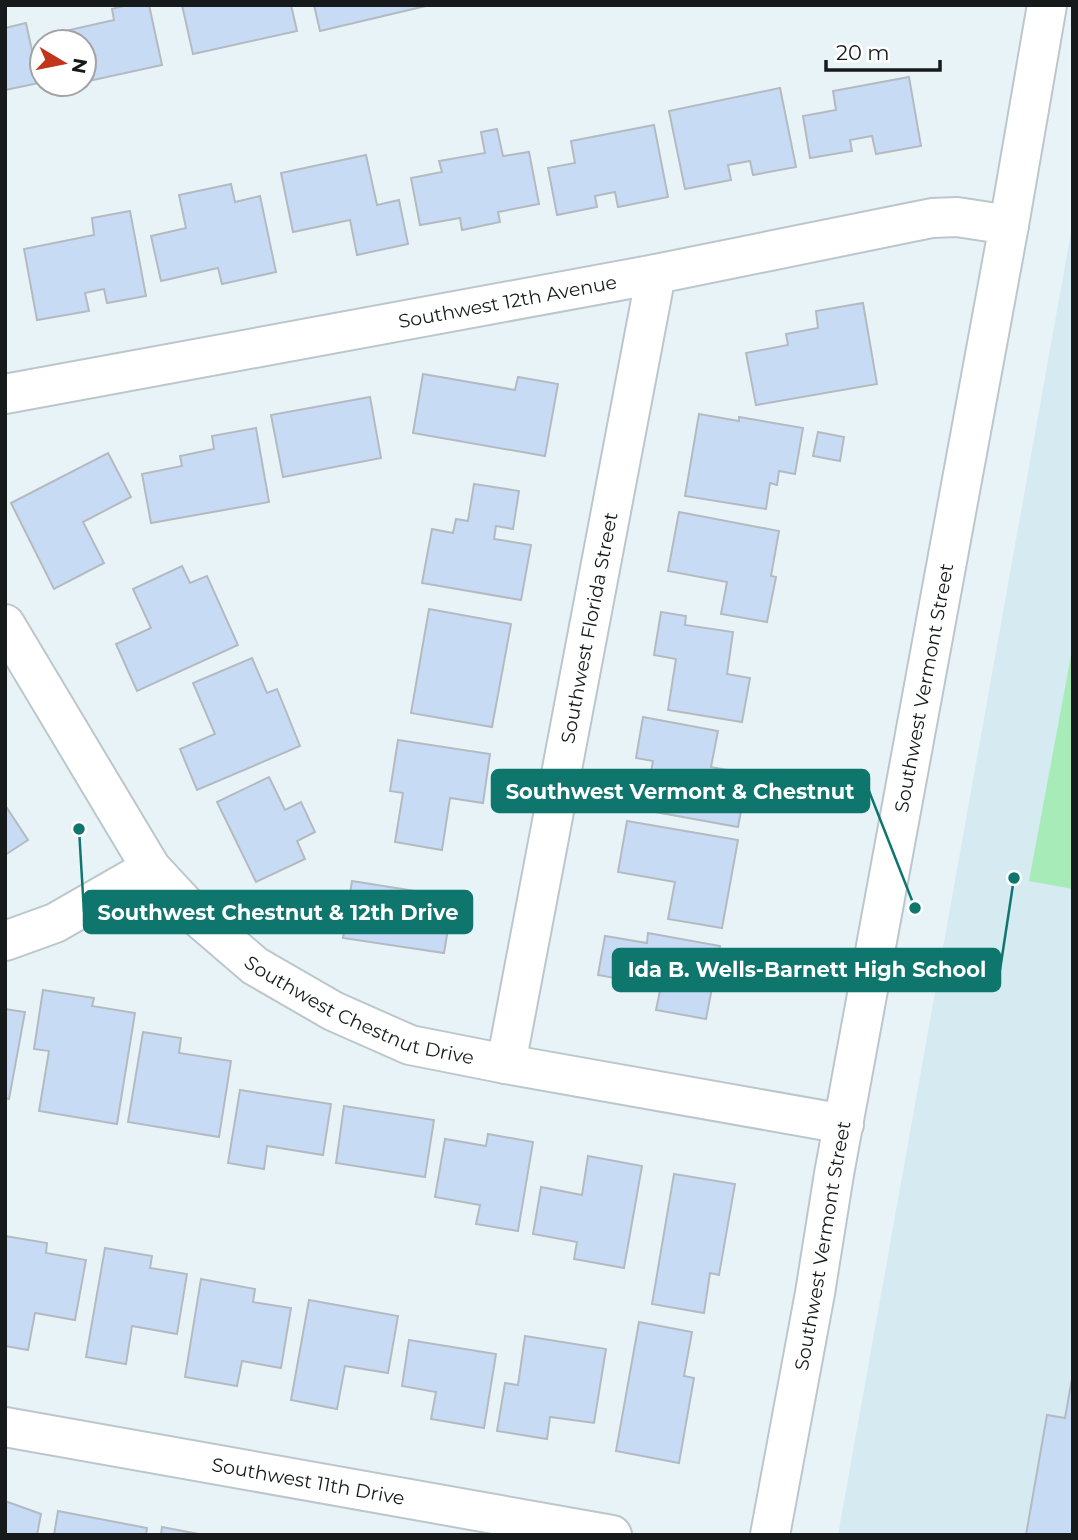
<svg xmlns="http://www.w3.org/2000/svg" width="1078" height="1540" font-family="Montserrat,sans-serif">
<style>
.built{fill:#d6eaf1}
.green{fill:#a6ebb8}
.building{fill:#c8dbf5;stroke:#b4bac2;stroke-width:2}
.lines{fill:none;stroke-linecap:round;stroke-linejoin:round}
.minor-casing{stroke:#bcc7cb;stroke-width:42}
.minor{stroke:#fff;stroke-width:38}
.labels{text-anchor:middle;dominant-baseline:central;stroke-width:7;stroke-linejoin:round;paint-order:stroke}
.street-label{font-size:19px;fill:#161a1b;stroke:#fff}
.leader{fill:none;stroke:#0f766e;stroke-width:2.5}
.callout-dot{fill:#0f766e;stroke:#fff;stroke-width:2.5}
.callout{fill:#0f766e;stroke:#0f766e;stroke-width:2.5}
.callout-label{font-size:21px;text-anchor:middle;font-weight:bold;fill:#fff}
</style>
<rect width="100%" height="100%" fill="#e8f3f7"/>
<!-- built -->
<path class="built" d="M 1073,221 L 1073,1535 L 838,1535 Z"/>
<!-- green -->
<path class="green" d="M 1073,645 L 1073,889 L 1029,881 Z"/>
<!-- building -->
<g class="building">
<path d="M 127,5 L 149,5 L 162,65 L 84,82 L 84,42 L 53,42 L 52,34 L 114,20 L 112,9 Z"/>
<path d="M 182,5 L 291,5 L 297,31 L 193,54 Z"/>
<path d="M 314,5 L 430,5 L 320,31 Z"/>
<path d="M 26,23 L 39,83 L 5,90 L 5,28 Z"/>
<path d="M 909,77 L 921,146 L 876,154 L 872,136 L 850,140 L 852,151 L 810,158 L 803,116 L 836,110 L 833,91 Z"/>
<path d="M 780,88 L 796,167 L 753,175 L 750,161 L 728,165 L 731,180 L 685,189 L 669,111 Z"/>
<path d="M 654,125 L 668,197 L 618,207 L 615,192 L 595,196 L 597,207 L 557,215 L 548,168 L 575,163 L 571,141 Z"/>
<path d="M 497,129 L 503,156 L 529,152 L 539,204 L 498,212 L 500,222 L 462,230 L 460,218 L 420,225 L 411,178 L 442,172 L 439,161 L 485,153 L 481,132 Z"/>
<path d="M 366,155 L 377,205 L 399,200 L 408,244 L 357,255 L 350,220 L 293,232 L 281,173 Z"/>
<path d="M 231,184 L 235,202 L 260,196 L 276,272 L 222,284 L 218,268 L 161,281 L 151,236 L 186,228 L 179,195 Z"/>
<path d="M 130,211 L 146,296 L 107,303 L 104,289 L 85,293 L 89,311 L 37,320 L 24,249 L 94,235 L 92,218 Z"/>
<path d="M 863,303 L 877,384 L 756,405 L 746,353 L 788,345 L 786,334 L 818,328 L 816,311 Z"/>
<path d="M 423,374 L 515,390 L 518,377 L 558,384 L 545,456 L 413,433 Z"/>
<path d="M 370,397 L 381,458 L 283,477 L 271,415 Z"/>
<path d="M 699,414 L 739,421 L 739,417 L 803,428 L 795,474 L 779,471 L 777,485 L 770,483 L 766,509 L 685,496 Z"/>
<path d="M 256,428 L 269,502 L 151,523 L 142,474 L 182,466 L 180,456 L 214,449 L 212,436 Z"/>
<path d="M 818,432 L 844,437 L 840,461 L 813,456 Z"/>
<path d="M 108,453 L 131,497 L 83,522 L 104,563 L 54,589 L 11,503 Z"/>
<path d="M 474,484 L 519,491 L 513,529 L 496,526 L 494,539 L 531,545 L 521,600 L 422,583 L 432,529 L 453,533 L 456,519 L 468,521 Z"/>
<path d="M 679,512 L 779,531 L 771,576 L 776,577 L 767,622 L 721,614 L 727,582 L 668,571 Z"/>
<path d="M 182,566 L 190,583 L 207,576 L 238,645 L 137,691 L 116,644 L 151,628 L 133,589 Z"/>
<path d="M 429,609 L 511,624 L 492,727 L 411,713 Z"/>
<path d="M 661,612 L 686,616 L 685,625 L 733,632 L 727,674 L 750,678 L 742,722 L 668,710 L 676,659 L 654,655 Z"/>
<path d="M 252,658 L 267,693 L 277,689 L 300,746 L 197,790 L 180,749 L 215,734 L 193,683 Z"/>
<path d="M 643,717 L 718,731 L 711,767 L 748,774 L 738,827 L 644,810 L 653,761 L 636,758 Z"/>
<path d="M 398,740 L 490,754 L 483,803 L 450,798 L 442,850 L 395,842 L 403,793 L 390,791 Z"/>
<path d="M 269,777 L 285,810 L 301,802 L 315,832 L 297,841 L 305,859 L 256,882 L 217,802 Z"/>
<path d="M 5,805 L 28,840 L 5,855 Z"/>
<path d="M 627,821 L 738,840 L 722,928 L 668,919 L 675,882 L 618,872 Z"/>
<path d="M 352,881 L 453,897 L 444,953 L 343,938 Z"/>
<path d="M 648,933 L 720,946 L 706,1019 L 656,1010 L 661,986 L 598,975 L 605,936 L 647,943 Z"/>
<path d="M 43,990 L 94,998 L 92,1006 L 135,1013 L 117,1124 L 39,1111 L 49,1051 L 34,1049 Z"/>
<path d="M 5,1009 L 25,1012 L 9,1099 L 5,1098 Z"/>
<path d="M 143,1032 L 181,1038 L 179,1053 L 231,1061 L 219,1137 L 128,1122 Z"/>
<path d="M 240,1090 L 331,1104 L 323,1155 L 267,1146 L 264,1169 L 228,1163 Z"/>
<path d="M 344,1106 L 434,1120 L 425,1177 L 336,1163 Z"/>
<path d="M 488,1134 L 533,1142 L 518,1231 L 476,1224 L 480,1205 L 435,1197 L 445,1139 L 486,1146 Z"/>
<path d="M 588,1156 L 642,1166 L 624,1268 L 574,1259 L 577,1242 L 533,1234 L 541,1187 L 582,1195 Z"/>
<path d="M 674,1174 L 735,1184 L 719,1275 L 710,1273 L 704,1313 L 652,1304 Z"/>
<path d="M 5,1236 L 47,1243 L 46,1253 L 86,1260 L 75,1320 L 35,1313 L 28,1350 L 5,1346 Z"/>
<path d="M 105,1248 L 152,1256 L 150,1268 L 187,1274 L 177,1334 L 132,1326 L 126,1364 L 86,1357 Z"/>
<path d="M 201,1279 L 255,1289 L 253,1302 L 291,1308 L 281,1368 L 242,1361 L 237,1386 L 185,1377 Z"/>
<path d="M 309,1300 L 398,1316 L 388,1373 L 345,1366 L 337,1409 L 291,1400 Z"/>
<path d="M 639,1322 L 692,1332 L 684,1376 L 694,1378 L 679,1463 L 616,1451 Z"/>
<path d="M 525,1336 L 606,1349 L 594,1423 L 550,1417 L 547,1439 L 497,1431 L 505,1383 L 518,1385 Z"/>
<path d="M 409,1340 L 496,1354 L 484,1428 L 431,1419 L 436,1392 L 402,1386 Z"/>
<path d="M 1073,1373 L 1073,1535 L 1026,1535 L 1047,1415 L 1065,1418 Z"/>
<path d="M 5,1501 L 41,1514 L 37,1535 L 5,1535 Z"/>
<path d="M 58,1511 L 147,1528 L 146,1535 L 54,1535 Z"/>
<path d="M 162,1527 L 204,1535 L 161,1535 Z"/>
</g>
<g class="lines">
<defs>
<g id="minor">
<path id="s1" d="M 5,394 L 656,274 L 932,218 L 957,217 L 1009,225"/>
<path id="s2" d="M 5,624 L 151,868 L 191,911 L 255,966 L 333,1011 L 410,1045 L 506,1064 L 844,1124"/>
<path d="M 5,941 L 55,923 L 151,868"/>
<path id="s3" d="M 506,1064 L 656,274"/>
<path id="s4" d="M 5,1427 L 612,1535"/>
<path id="s5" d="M 770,1535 L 815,1293 L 834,1174 L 1009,225 L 1047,5"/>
</g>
</defs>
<!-- minor casing -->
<use href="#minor" class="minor-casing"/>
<!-- minor -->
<use href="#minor" class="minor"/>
</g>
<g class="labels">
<!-- street labels -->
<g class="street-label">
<text stroke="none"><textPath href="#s1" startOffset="511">Southwest 12th Avenue</textPath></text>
<text stroke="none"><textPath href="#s3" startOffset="444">Southwest Florida Street</textPath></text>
<text stroke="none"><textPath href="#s5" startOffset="861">Southwest Vermont Street</textPath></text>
<text stroke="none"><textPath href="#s2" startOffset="542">Southwest Chestnut Drive</textPath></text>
<text stroke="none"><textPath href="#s5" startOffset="294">Southwest Vermont Street</textPath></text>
<text stroke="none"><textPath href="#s4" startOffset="308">Southwest 11th Drive</textPath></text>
</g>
</g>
<!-- callouts -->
<path class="leader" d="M915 908L869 791M79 829L84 912M1014 878L1000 970"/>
<g class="callout-dot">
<circle cx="915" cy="908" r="7"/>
<circle cx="79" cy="829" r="7"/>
<circle cx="1014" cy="878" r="7"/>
</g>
<g class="callout">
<rect x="492" y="770" width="377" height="42" rx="7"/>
<rect x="84" y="891" width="388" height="42" rx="7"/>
<rect x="613" y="949" width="387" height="42" rx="7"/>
</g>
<g class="callout-label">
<text x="680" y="799">Southwest Vermont &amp; Chestnut</text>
<text x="278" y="920">Southwest Chestnut &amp; 12th Drive</text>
<text x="807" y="977">Ida B. Wells-Barnett High School</text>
</g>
<!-- border -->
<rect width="1078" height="1540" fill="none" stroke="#161a1b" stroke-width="14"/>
<!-- north arrow -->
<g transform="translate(63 63) rotate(100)"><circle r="33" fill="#ffffff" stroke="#a2a3a4" stroke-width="2"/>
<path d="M0-5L12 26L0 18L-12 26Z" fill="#c1361b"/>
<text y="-10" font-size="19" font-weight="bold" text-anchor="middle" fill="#161a1b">N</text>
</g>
<!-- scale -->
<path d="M826 60v10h114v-10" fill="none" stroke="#161a1b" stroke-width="3.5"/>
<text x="836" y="60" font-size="21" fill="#161a1b" stroke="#ffffff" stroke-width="5" paint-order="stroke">20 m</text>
</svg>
